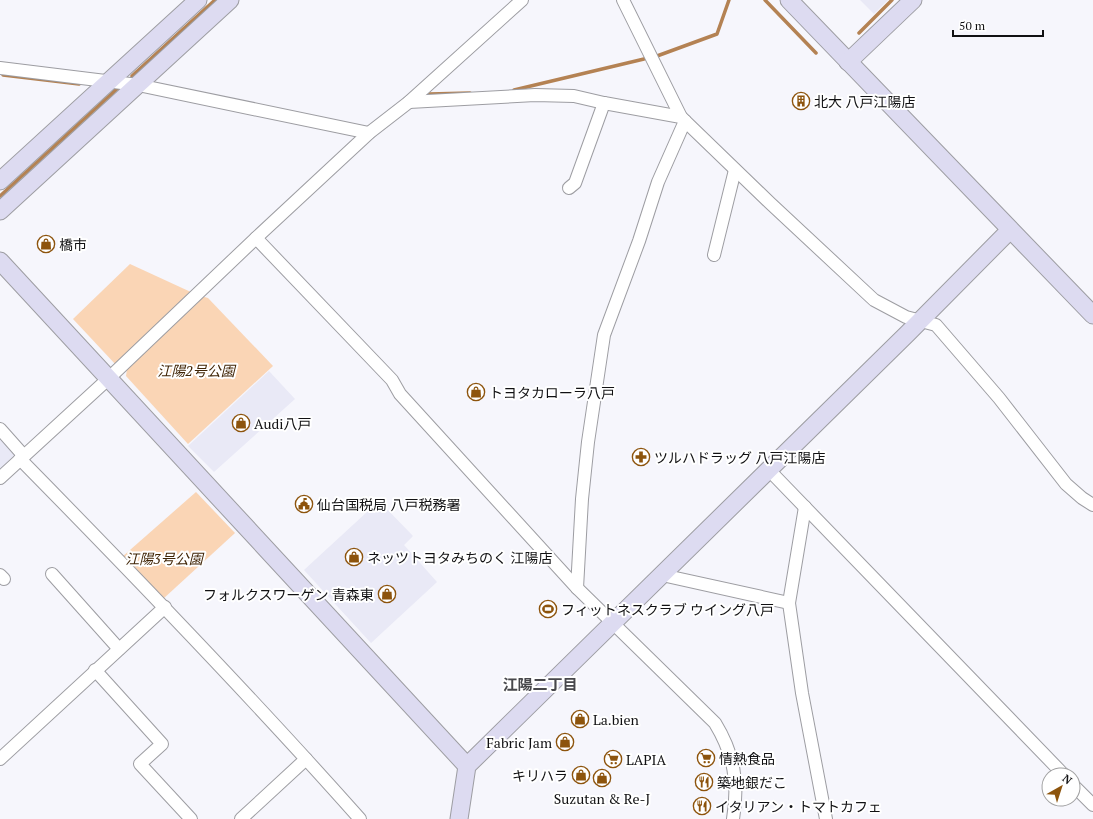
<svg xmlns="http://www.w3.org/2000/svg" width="1093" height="819" font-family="'PT Serif','Noto Sans JP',serif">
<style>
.built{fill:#e9e9f6}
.green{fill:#fad5b5}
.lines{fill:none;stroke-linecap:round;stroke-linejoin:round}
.stream{stroke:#b48253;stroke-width:3.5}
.street-casing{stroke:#9d9da2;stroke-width:14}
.secondary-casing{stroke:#9d9da2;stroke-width:19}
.street{stroke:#fff;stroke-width:12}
.secondary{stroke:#dddbf1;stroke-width:17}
.labels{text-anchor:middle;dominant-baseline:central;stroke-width:4;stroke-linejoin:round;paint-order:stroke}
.poi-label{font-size:14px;fill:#111113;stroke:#fff;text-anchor:start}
.park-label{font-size:14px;font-style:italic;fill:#402506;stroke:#fff}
.neighbourhood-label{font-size:15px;font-weight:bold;fill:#47474b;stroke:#fff}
</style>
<rect width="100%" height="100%" fill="#f6f6fc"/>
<!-- built -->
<g class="built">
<path d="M 860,0 L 888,0 L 874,14 Z"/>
<path d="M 269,371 L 295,399 L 214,472 L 188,446 Z"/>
<path d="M 0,434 L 19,455 L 0,471 Z"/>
<path d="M 379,501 L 413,536 L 404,545 L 437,582 L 371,643 L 304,570 Z"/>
</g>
<!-- green -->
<g class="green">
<path d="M 130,264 L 193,293 L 117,366 L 73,319 Z"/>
<path d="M 201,296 L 208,298 L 273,366 L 188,444 L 126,376 L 127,369 Z"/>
<path d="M 196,492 L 235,533 L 163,599 L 122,557 Z"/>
</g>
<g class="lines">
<!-- stream -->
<g class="stream">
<path d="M 765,0 L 816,53"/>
<path d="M 859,33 L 892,0"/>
<path d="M 657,56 L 717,34 L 729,0"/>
<path d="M 3,75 L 79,84"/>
<path d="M 132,76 L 215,0"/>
<path d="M 514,90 L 644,59"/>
<path d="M 429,94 L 470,93"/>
<path d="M 0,196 L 118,88"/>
</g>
<defs>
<g id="street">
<path d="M 623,0 L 681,117 L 685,121 L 770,203 L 874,300 L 906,317 L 936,325 L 999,398 L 1066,484 L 1082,498 L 1093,505"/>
<path d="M 0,68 L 138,85 L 369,133"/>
<path d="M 409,102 L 535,95 L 574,96 L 604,103 L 681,117"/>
<path d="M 569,188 L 575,183 L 604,103"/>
<path d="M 256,238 L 392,380 L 400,394 L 577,588 L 715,723 C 734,754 739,783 733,819"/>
<path d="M 714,255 L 735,170"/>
<path d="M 0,429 L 24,456"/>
<path d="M 20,459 C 136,577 250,695 360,819"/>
<path d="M 769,470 L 1064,775"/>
<path d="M 0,478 L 108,379 L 256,238 L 369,133 L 409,102 L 522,0"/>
<path d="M 805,507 L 789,603 L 802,693 L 826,819"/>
<path d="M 52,574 L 119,649"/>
<path d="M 0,575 L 4,579"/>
<path d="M 662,575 L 789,603"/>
<path d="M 577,588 L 582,499 L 588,442 L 604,335 L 639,241 L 658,182 L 685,121"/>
<path d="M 95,670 L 162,744 L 140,764 L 191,819"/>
<path d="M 0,759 L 165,607"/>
<path d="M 1073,785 L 1093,805"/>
<path d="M 241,819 L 306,759"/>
</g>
<g id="secondary">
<path d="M 789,0 L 1093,315"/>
<path d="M 848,62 L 913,0"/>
<path d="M 0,181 L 198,0"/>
<path d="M 0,211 L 230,0"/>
<path d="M 0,261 L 467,766"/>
<path d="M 459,819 L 467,766 L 908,333 L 1010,230"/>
</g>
</defs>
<!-- street casing -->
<use href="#street" class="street-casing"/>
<!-- secondary casing -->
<use href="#secondary" class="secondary-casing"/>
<!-- street -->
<use href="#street" class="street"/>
<!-- secondary -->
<use href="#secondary" class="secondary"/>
</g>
<!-- icons -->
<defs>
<symbol id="building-ring" viewBox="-11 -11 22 22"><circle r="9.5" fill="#fff" stroke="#8d540d" stroke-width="1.5"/><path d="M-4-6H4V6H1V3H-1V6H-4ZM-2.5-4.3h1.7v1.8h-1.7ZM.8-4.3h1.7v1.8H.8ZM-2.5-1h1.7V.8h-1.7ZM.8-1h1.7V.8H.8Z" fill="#8d540d"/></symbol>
<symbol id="shop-ring" viewBox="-11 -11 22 22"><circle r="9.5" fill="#fff" stroke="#8d540d" stroke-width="1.5"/><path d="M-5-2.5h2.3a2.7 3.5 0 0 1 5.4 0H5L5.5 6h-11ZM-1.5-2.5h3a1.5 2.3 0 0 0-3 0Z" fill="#8d540d"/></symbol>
<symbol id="pharmacy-ring" viewBox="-11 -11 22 22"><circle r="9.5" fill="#fff" stroke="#8d540d" stroke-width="1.5"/><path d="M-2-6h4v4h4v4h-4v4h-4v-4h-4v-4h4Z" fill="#8d540d"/></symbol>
<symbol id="civic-ring" viewBox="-11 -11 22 22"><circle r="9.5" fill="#fff" stroke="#8d540d" stroke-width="1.5"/><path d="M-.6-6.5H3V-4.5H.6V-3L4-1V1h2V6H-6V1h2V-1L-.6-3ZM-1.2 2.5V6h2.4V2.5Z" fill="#8d540d"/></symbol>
<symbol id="stadium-ring" viewBox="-11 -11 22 22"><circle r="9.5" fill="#fff" stroke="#8d540d" stroke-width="1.5"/><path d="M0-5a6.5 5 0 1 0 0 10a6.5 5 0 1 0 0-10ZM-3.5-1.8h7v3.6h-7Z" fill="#8d540d"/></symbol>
<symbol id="supermarket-ring" viewBox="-11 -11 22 22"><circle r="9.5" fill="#fff" stroke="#8d540d" stroke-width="1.5"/><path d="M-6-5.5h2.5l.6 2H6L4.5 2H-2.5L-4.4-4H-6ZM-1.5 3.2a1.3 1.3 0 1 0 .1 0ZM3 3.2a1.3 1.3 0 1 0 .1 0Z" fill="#8d540d"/></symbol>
<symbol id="restaurant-ring" viewBox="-11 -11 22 22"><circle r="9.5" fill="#fff" stroke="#8d540d" stroke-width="1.5"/><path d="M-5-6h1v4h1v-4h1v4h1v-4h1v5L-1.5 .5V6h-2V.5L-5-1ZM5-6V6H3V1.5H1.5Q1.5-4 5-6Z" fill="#8d540d"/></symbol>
</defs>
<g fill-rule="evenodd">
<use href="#building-ring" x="791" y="91" width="20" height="20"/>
<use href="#shop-ring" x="36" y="234" width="20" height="20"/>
<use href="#shop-ring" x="466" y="382" width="20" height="20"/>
<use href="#shop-ring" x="231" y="413" width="20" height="20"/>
<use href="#pharmacy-ring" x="631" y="447" width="20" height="20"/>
<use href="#civic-ring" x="294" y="494" width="20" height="20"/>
<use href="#shop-ring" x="344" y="547" width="20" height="20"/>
<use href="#shop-ring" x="377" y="584" width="20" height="20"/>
<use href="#stadium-ring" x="538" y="599" width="20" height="20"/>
<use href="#shop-ring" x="570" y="709" width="20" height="20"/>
<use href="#shop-ring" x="555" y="732" width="20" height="20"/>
<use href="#supermarket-ring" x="696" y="748" width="20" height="20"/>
<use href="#supermarket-ring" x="603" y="749" width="20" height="20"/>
<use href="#shop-ring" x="571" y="765" width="20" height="20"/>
<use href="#shop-ring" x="592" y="768" width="20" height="20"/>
<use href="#restaurant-ring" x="694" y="772" width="20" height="20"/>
<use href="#restaurant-ring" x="692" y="796" width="20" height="20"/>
</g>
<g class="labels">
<!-- poi labels -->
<g class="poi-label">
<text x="814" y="101">北大 八戸江陽店</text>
<text x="59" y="244">橋市</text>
<text x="489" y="392">トヨタカローラ八戸</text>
<text x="254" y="423">Audi八戸</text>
<text x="654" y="457">ツルハドラッグ 八戸江陽店</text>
<text x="317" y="504">仙台国税局 八戸税務署</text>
<text x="367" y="557">ネッツトヨタみちのく 江陽店</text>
<text x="374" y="594" text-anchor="end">フォルクスワーゲン 青森東</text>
<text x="561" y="609">フィットネスクラブ ウイング八戸</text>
<text x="593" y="719">La.bien</text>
<text x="552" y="742" text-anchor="end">Fabric Jam</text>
<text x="719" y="758">情熱食品</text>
<text x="626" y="759">LAPIA</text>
<text x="568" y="775" text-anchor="end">キリハラ</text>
<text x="717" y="782">築地銀だこ</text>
<text x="602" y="798" text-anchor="middle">Suzutan &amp; Re-J</text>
<text x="715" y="806">イタリアン・トマトカフェ</text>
</g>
<!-- park labels -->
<g class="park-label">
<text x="196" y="370">江陽2号公園</text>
<text x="164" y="558">江陽3号公園</text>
</g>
<!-- neighbourhood labels -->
<g class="neighbourhood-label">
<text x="540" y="684">江陽二丁目</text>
</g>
</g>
<!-- north arrow -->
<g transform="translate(1061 787) rotate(39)"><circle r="19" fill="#ffffff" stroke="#a0a0a1"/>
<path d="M0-3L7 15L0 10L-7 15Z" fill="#8d540d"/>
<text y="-6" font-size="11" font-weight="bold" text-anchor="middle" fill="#111113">N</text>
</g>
<!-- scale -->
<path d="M953 30v6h90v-6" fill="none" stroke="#111113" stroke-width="2"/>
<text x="959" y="30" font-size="12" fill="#111113" stroke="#ffffff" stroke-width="3" paint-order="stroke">50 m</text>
</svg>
